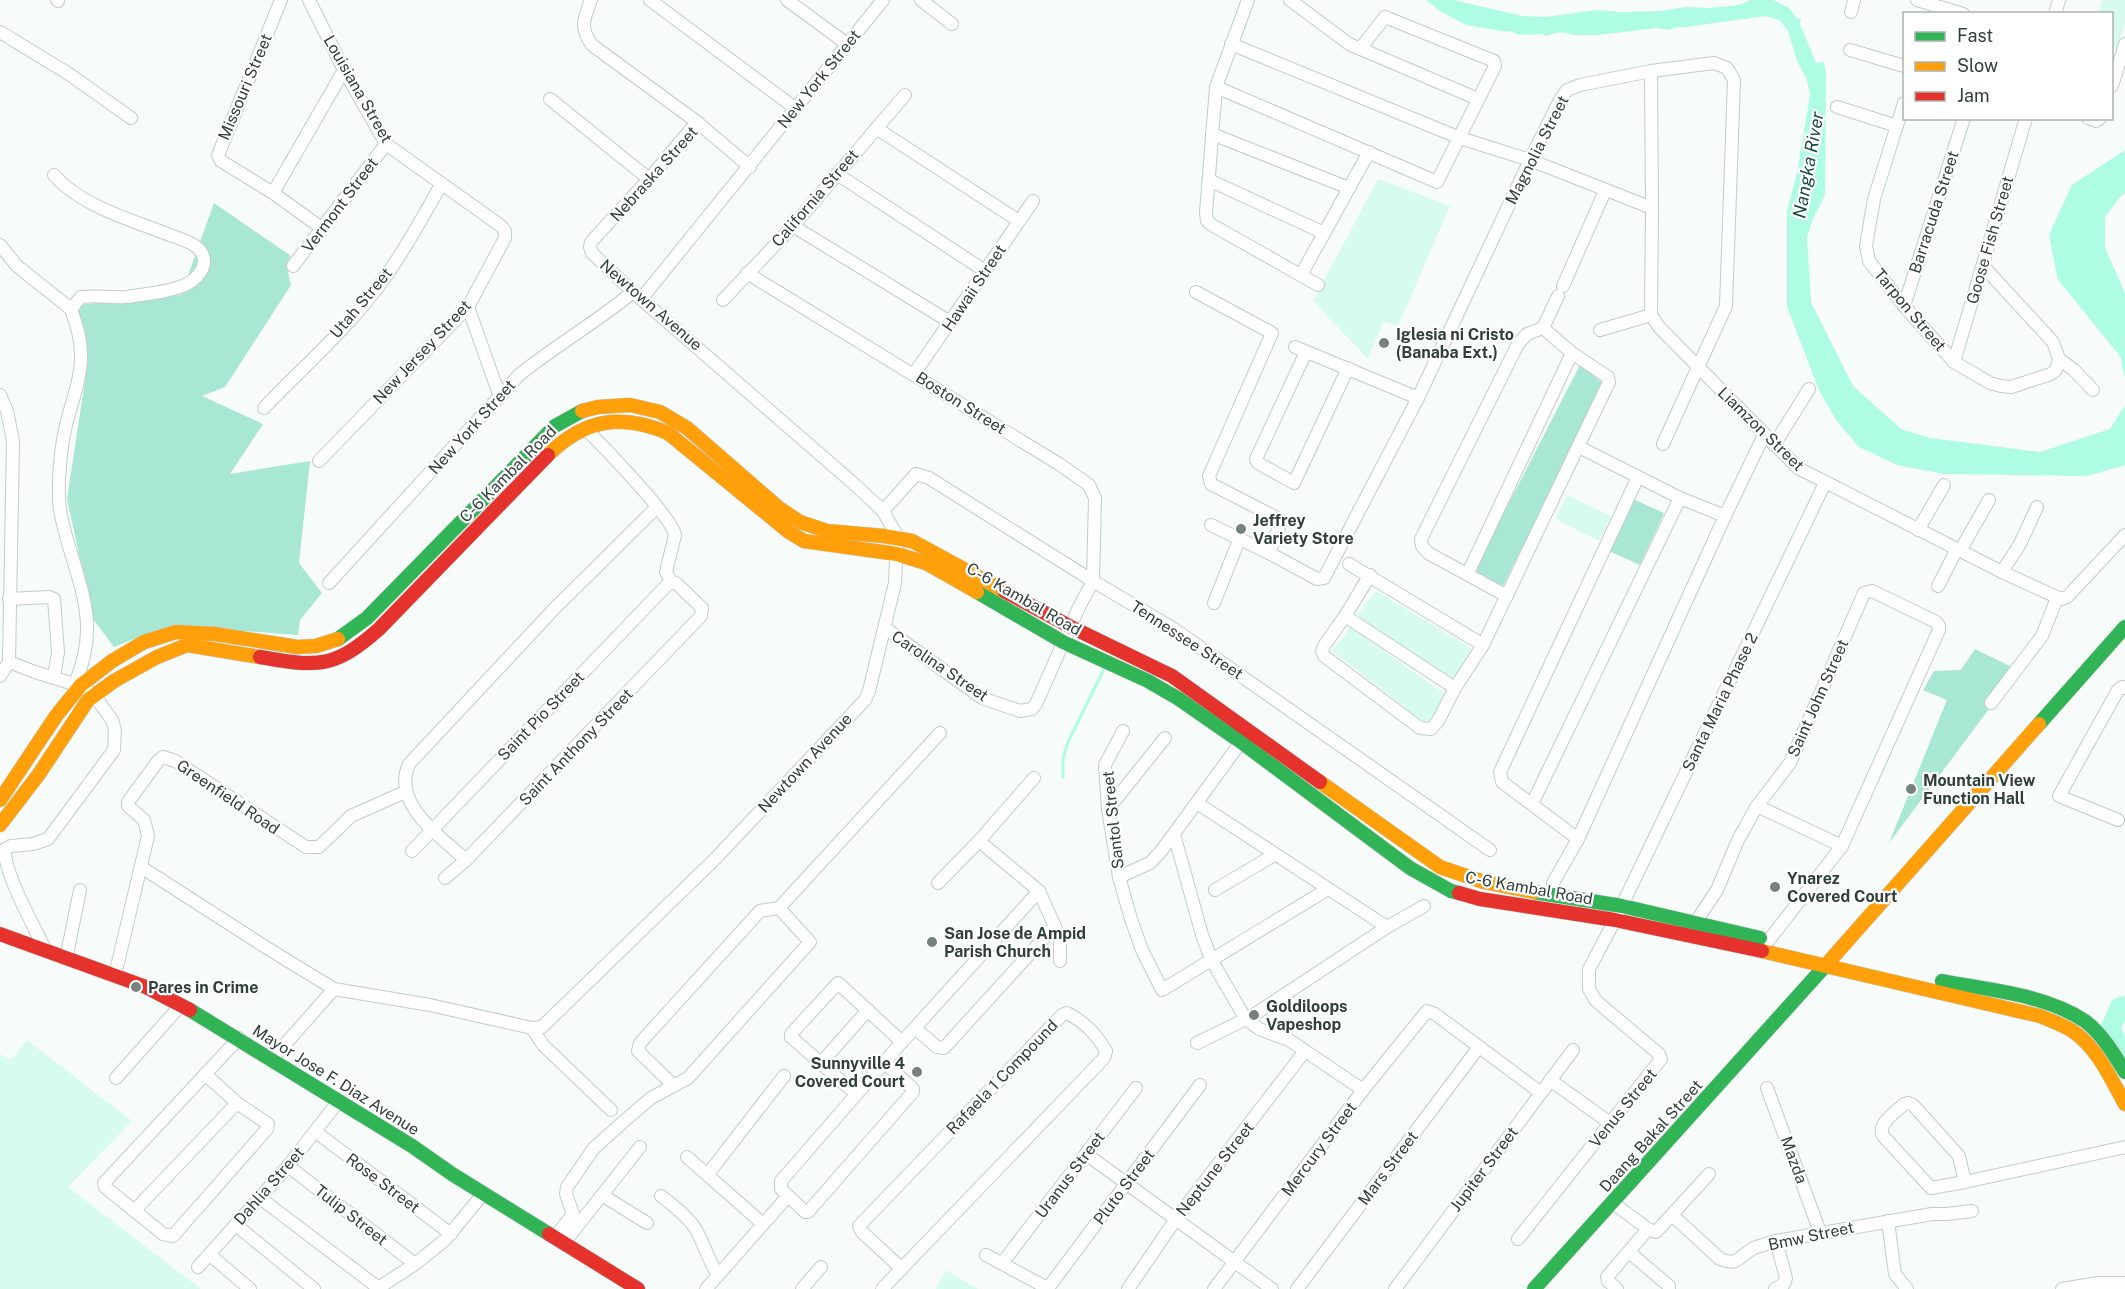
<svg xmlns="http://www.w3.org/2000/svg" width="2125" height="1289" font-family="'Public Sans',sans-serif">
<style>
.green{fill:#d8fbef}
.forest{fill:#a8e7d4}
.water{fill:#aefce4}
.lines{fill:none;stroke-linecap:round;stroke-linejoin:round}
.stream{stroke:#aefce4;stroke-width:3}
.river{stroke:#aefce4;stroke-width:20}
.street-casing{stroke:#c3ccc9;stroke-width:14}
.fast-casing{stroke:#c3ccc9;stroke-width:15}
.slow-casing{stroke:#c3ccc9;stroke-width:15}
.jam-casing{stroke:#c3ccc9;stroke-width:15}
.street{stroke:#fefefe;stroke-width:12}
.fast{stroke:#30b455;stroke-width:14}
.slow{stroke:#ff9f0a;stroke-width:14}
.jam{stroke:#e5322d;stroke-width:14}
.poi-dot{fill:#75817c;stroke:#fff;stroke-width:2}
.labels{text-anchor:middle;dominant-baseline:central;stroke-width:4.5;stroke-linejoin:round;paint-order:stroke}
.street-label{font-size:16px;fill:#2f3f39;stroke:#fff}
.poi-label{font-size:16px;font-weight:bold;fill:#2f3f39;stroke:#fff;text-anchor:start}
.water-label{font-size:18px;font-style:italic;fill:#18493c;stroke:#fff}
</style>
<rect width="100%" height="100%" fill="#f7fbf9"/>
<!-- green -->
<g class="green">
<path d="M 2102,0 L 2125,0 L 2125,24 L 2117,49 L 2112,47 L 2112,14 L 2098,14 Z"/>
<path d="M 1378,179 L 1450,206 L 1398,326 L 1383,322 L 1368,359 L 1313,301 Z"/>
<path d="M 1567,495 L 1611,516 L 1599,541 L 1555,519 Z"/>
<path d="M 1376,591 L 1471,648 L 1452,685 L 1357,615 Z"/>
<path d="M 1351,627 L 1446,695 L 1429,726 L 1332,651 Z"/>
<path d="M 27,1040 L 132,1121 L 68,1187 L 201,1289 L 0,1289 L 0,1054 L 11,1060 Z"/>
<path d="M 946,1270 L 978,1289 L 936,1289 Z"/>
</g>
<!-- forest -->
<g class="forest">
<path d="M 214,203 L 291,256 L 286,264 L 291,285 L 225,387 L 202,396 L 263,424 L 230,474 L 310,461 L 299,563 L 322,593 L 300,620 L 298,635 L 177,626 L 154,631 L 114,647 L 93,619 L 67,499 L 87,368 L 76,305 L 181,295 Z"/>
<path d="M 1580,365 L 1604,384 L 1502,588 L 1474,571 Z"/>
<path d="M 1633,499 L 1664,513 L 1640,565 L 1609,551 Z"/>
<path d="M 1975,649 L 2018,670 L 1889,843 L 1947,700 L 1923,690 L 1934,671 L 1961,670 Z"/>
</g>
<!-- water -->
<g class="water">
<path d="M 1426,0 L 1453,0 L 1523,16 L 1546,17 L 1596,10 L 1622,12 L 1660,11 L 1687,7 L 1710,8 L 1739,5 L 1751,0 L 1773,0 L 1789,8 L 1797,18 L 1801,19 L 1800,24 L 1816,63 L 1824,62 L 1826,72 L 1825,195 L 1812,221 L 1807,238 L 1811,302 L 1853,386 L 1901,429 L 1930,438 L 2040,452 L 2110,429 L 2125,405 L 2125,465 L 2087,476 L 1944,474 L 1897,465 L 1859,447 L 1836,420 L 1819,390 L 1787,307 L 1787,211 L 1797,173 L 1810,95 L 1807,80 L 1797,61 L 1788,31 L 1780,20 L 1765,16 L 1686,27 L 1677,27 L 1669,30 L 1657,28 L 1598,35 L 1571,35 C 1566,31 1553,32 1547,36 L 1541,34 L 1520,35 L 1509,31 L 1507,32 L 1466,25 L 1440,11 Z"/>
<path d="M 2125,150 L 2125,193 L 2121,196 L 2105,217 L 2105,248 L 2125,293 L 2125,378 L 2120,356 L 2058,280 L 2049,235 L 2072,185 Z"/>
</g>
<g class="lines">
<!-- stream -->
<path class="stream" d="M 1063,777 L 1063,758 L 1068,742 L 1104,669"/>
<!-- river -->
<path class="river" d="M 2120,1054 L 2111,1027 L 2120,1007 L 2125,1006"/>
<defs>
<g id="street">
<path d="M 57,0 L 58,1"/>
<path d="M 281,0 L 218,155 L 221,161 L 273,193 L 323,229"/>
<path d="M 309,0 L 344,70 L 386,144 L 501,226 L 505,231 L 505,238 L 468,307 L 319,461"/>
<path d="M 591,0 C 584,19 579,27 592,45 L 697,122"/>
<path d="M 650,0 L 795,108"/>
<path d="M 787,0 L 847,44"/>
<path d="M 921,0 L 952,24"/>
<path d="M 1248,0 L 1216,87 L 1206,213 L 1207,221 L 1212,225 L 1318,285"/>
<path d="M 1290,0 L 1349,44 L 1478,99"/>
<path d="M 1917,0 L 1963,14"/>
<path d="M 1851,12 L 1854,0"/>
<path d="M 2055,14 L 2059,0"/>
<path d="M 0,32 L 69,74 L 131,118"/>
<path d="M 1231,44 L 1460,138 L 1530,160 L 1652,208"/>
<path d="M 1850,50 L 1904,66"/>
<path d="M 1651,71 L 1652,208 L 1651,315 L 1659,327 L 1798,468 L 2002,572 L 2061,599 L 2067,597 L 2125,535"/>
<path d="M 2112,86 L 2125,44"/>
<path d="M 1216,87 L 1437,182 L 1495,66 L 1494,61 L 1385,17 L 1360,49"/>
<path d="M 550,99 L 649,179"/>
<path d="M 1904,103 L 1874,199 L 1866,246 L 1869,261 L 1904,306 L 1954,362 L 1990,383 L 2001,386 L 2011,387 L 2051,374 L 2056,370 L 2059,359"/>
<path d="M 1837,107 L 1897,126"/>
<path d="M 2088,118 L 2096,121 L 2100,118"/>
<path d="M 876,128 L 1019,221"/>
<path d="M 1212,134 L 1349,188"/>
<path d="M 837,174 L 985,271"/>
<path d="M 54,175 C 81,206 129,219 167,234 C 177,238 191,241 199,249 C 213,265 195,282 180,287 C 166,292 142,295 126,297 C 111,298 96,295 81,297 L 71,309"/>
<path d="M 1209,180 L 1324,233"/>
<path d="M 273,193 L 344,70"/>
<path d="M 793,226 L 950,322"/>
<path d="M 0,245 L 17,266 L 71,309"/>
<path d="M 293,266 L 386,144"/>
<path d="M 1983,266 L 2053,342 L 2059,359 L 2074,370 L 2093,390"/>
<path d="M 747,273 L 1059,464 L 1089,485 L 1095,498 L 1093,581 L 1079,607 L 1036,704 L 1032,709 L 1020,711 L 982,698 L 885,628"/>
<path d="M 1301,275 L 1369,152"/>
<path d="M 1563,286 L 1605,191"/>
<path d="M 1196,292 L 1272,333 L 1209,476 L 1211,484 L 1279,519 L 1281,522 L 1269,553"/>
<path d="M 642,298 L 883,0"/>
<path d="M 723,300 L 793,226 L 905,95"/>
<path d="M 1904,306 L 1964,118"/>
<path d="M 468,307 L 500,397"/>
<path d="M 71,309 C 76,324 81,338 81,354 C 82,379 70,405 65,430 C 61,447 58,480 59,498 C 59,513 64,528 68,543 C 84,597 98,629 75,684"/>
<path d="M 1600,330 L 1651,315"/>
<path d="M 1295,347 L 1418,398"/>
<path d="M 1306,352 L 1256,459 L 1258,463 L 1294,483 L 1348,368"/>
<path d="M 1954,362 L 2026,118"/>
<path d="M 914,374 L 1033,201"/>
<path d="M 0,395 L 7,411 L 13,441 L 9,662 L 0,676"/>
<path d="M 264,408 C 302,368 349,327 381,283 C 404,252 422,218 441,185"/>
<path d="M 1774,445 L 1809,389"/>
<path d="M 1579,447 L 1680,498 L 1725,516"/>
<path d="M 883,511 L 916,474 L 929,478 L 1093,581 L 1174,629 L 1490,850"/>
<path d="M 1211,525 L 1269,553 L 1317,579 L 1324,578 L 1418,398 L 1530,160 L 1560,100 L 1567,90 L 1580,85 L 1651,71 L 1714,63 L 1727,68 L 1734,80 L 1726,306 L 1663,444"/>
<path d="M 1918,530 L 1944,485"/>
<path d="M 1960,551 L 1989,500"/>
<path d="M 1349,564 L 1483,645"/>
<path d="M 2002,572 L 2020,544 L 2037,507"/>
<path d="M 1468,573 L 1572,353"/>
<path d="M 1370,575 L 1345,616 L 1324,646 L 1322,651 L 1324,656 L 1420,728 L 1431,729 L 1438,721 L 1455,688 L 1483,645 L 1609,382 L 1608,377 L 1572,353 L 1543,328"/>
<path d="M 329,583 L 519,375 C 556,345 597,322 633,292"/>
<path d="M 1938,586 L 1957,549"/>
<path d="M 1507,596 L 1428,553 L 1422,546 L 1421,539 L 1518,344 L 1527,334 L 1543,328 L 1558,296"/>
<path d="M 9,599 L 49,597 L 54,599 L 58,652 L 54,678"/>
<path d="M 1214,603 L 1239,540"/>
<path d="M 1345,616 L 1455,688"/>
<path d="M 9,662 L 35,672 L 80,686 L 94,695 L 112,720 L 115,730 L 114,750 L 48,839 L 33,844 L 11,846 L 5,849 C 3,872 35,928 46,951"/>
<path d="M 1991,703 L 2042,636 L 2057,598"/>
<path d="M 1123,731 L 1105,765 L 1108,809 L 1119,877 L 1131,919 L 1142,950 L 1162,990 L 1328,889"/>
<path d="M 1197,803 L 1387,927"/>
<path d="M 1532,804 L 1680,498"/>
<path d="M 1757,806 L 1842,846"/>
<path d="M 1108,809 L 1165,738"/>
<path d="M 2118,820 L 2059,796 L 2118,690 L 2122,687 L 2125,688"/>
<path d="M 1174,834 L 1202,935 L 1212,961 L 1245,1018 L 1259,1029 L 1289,1040 L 1363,1090"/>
<path d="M 1578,839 L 1502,782 L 1500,772 L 1638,477"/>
<path d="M 979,841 L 1039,891 L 1060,938 L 1060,961"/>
<path d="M 412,851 L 668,584 L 672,583"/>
<path d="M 466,860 C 441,837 391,804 409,764 L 554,609 L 657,507"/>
<path d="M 141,867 L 267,948 L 334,989"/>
<path d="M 1119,877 L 1150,863 L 1162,850 L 1241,742"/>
<path d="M 445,878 L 466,860 L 701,616 L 702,608 L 676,583 L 672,583 L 666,572 L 675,535 C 672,517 602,445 585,428"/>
<path d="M 938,883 L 979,841 L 1034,778"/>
<path d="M 1553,883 L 1578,839 L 1725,516 L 1764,435"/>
<path d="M 1215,890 L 1274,855"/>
<path d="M 779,908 L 940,733"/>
<path d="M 1695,923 L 1717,890 L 1738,840 L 1757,806 L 1790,763 L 1864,593 L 1872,591 L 1936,622 L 1939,626 L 1939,630 L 1842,846 L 1769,940"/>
<path d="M 66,959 L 80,890"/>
<path d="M 115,975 L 148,836 L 144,820 L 128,806 L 128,802 L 158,761 L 163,757 L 175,761 L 306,847 L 319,847 L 351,816 L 405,792"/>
<path d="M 532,1028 L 543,1045 L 611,1110"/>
<path d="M 915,1028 L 937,1047 L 944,1048 L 1055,926"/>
<path d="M 1197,1043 L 1252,1016 L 1387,927 L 1424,906"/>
<path d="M 272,1059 L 334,989 L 430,1005 L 532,1028 L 542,1027 L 714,860 L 865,700 L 869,691 L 895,583 L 897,536 L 883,511 L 853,483 L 633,292 L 592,253 L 590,247 L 591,242 L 649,179 L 697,122 L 750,167"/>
<path d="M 821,1063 L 868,1010"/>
<path d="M 885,1063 L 913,1089 L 913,1092 L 808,1212 L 805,1212 L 781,1189 L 781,1181 L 902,1042 L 1039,891"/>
<path d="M 205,1074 L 237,1103 L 268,1124 L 267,1129 L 173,1236 L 163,1234 L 105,1187 L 104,1183 L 239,1038"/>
<path d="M 116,1078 L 181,1005"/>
<path d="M 1550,1080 L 1610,1123"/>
<path d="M 1767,1088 L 1820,1232"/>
<path d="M 856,1094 L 791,1037 L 791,1034 L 838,983 L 902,1042"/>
<path d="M 316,1132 L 451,1234"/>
<path d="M 1086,1154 L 1272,1289"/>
<path d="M 687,1157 L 763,1224"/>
<path d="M 288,1166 L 415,1264"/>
<path d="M 708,1174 L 784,1076"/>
<path d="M 1965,1182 L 1959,1156 L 1913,1105 L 1908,1103 L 1904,1104 C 1895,1113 1877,1123 1883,1136 L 1931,1188 L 1965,1182 L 2125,1147"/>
<path d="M 602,1195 L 647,1223"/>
<path d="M 661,1196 C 673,1205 686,1215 695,1228 C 704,1243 708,1260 718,1275"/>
<path d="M 260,1198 L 380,1289"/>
<path d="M 1613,1203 L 1648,1229 L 1656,1232 L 1709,1174"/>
<path d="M 134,1211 L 237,1103"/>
<path d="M 1672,1215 L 1720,1259 C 1738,1266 1737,1258 1752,1249 C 1759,1245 1769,1244 1776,1241 L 1932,1214 L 1947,1214 L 1972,1211"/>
<path d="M 1888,1221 L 1895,1274 L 1907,1289"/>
<path d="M 236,1225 L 314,1289"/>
<path d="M 555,1237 L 573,1214 L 566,1194 L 567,1187 L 594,1148 L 623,1122 L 651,1098 L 688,1078 L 810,942 L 779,908 L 760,911 L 640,1043 L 638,1051 L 674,1086"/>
<path d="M 1518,1239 L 1661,1059 L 1659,1054 L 1596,1001 L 1589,989 L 1589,969 L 1615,920 L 1825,483"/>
<path d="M 564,1243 L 640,1147"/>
<path d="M 1629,1252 L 1669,1286 L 1669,1289"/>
<path d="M 210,1255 L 250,1289"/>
<path d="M 986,1255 L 1049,1289"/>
<path d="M 1003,1262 L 1136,1088"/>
<path d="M 198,1267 L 288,1166 L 338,1102"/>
<path d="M 1048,1288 L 1200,1085"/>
<path d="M 377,1289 L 415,1264 L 445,1240 L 483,1194"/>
<path d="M 706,1289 L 788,1196"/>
<path d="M 802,1289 L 821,1267"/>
<path d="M 882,1289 L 1104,1058 L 1106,1051 C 1097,1035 1083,1021 1067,1013 L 1062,1015 L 859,1226 L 862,1232 L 902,1269"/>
<path d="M 1128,1289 L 1176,1219 L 1305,1051"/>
<path d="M 1214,1289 L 1363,1090 L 1427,1011 L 1435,1014 L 1541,1093"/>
<path d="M 1297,1289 L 1479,1047"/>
<path d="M 1395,1289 L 1573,1050"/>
<path d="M 1617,1289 L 1608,1281 L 1607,1277 L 1648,1229"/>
<path d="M 1775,1289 L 1784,1284 L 1786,1278 L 1776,1241"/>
<path d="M 2062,1289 L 2098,1283 L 2125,1283"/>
</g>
<g id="fast">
<path d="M 977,592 L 1063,642 L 1148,681 L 1179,699 L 1241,742 L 1410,868 L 1451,891 L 1459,893"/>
<path d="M 338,639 L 367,618 L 555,426 L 582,411"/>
<path d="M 2039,724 L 2125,627"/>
<path d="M 1534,892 L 1622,906 L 1760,938"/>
<path d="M 1942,981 C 1988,990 2044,994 2085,1021 C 2102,1034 2114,1054 2125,1072"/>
<path d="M 190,1010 L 412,1146 L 452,1174 L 549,1234"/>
<path d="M 1534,1289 L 1826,965"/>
</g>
<g id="slow">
<path d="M 582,411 L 598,407 L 630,405 L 660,412 L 687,428 L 779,508 L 800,522 L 827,531 L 884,536 L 912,541 L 1004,591"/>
<path d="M 548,455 C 584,419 622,413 668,433 L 789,532 L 804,541 L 897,554 L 926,563 L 977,592"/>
<path d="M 1320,782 L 1440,867 L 1484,882 L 1534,892"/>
<path d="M 0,800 L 56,716 L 81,685 L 112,661 L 144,642 L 176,632 L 215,634 L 297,647 L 316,646 L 338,639"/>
<path d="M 0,825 L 39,774 L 88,700 L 114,681 L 157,657 L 187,645 L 260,657"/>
<path d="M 1762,951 L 2040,1016 C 2051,1021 2064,1025 2074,1032 C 2098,1049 2111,1079 2125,1104"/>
<path d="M 1826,965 L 2039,724"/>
</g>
<g id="jam">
<path d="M 1004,591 L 1071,627 L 1172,676 L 1320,782"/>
<path d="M 260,657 C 317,667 334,669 379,629 L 548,455"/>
<path d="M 1459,893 L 1480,899 L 1615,920 L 1762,951"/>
<path d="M 0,934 L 146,987 L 190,1010"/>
<path d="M 549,1234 L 638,1289"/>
</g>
</defs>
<!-- street casing -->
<use href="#street" class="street-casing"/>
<!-- fast casing -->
<use href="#fast" class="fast-casing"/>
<!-- slow casing -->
<use href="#slow" class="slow-casing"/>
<!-- jam casing -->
<use href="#jam" class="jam-casing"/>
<!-- street -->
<use href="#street" class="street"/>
<!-- fast -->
<use href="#fast" class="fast"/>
<!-- slow -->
<use href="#slow" class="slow"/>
<!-- jam -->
<use href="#jam" class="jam"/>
</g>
<!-- markers -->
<g class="poi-dot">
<circle cx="1384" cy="343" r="6"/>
<circle cx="1241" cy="529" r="6"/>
<circle cx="1911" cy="789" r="6"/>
<circle cx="1775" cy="887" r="6"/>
<circle cx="932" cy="942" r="6"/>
<circle cx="136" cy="987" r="6"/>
<circle cx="1254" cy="1015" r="6"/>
<circle cx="917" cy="1072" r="6"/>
</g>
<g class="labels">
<!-- street labels -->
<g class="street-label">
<text transform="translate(819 79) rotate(-51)">New York Street</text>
<text transform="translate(245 87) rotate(-67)">Missouri Street</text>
<text transform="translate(358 89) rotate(60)">Louisiana Street</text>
<text transform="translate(1537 150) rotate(-63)">Magnolia Street</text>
<text transform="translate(654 174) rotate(-48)">Nebraska Street</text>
<text transform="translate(815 198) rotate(-49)">California Street</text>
<text transform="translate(340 205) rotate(-53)">Vermont Street</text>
<text transform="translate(1934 212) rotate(-72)">Barracuda Street</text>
<text transform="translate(1990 240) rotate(-74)">Goose Fish Street</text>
<text transform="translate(974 288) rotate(-56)">Hawaii Street</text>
<text transform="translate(361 303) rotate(-50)">Utah Street</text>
<text transform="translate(651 305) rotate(41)">Newtown Avenue</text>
<text transform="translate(1910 310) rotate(50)">Tarpon Street</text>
<text transform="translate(422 352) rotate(-47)">New Jersey Street</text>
<text transform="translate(961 403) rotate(32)">Boston Street</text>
<text transform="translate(472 427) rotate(-48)">New York Street</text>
<text transform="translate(1761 429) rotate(44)">Liamzon Street</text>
<text transform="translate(508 474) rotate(-45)">C-6 Kambal Road</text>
<text transform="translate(1024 599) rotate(30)">C-6 Kambal Road</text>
<text transform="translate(1187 640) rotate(33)">Tennessee Street</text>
<text transform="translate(940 666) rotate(34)">Carolina Street</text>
<text transform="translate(1818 698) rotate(-66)">Saint John Street</text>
<text transform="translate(1720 702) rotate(-64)">Santa Maria Phase 2</text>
<text transform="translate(541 716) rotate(-46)">Saint Pio Street</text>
<text transform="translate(576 747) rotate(-46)">Saint Anthony Street</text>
<text transform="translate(805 763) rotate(-47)">Newtown Avenue</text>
<text transform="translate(228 797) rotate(34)">Greenfield Road</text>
<text transform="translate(1113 820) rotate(-96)">Santol Street</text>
<text transform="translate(1529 888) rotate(10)">C-6 Kambal Road</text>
<text transform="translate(1002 1077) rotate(-46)">Rafaela 1 Compound</text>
<text transform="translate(336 1080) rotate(32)">Mayor Jose F. Diaz Avenue</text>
<text transform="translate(1623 1108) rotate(-51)">Venus Street</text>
<text transform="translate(1651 1136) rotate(-48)">Daang Bakal Street</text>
<text transform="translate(1319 1149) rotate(-53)">Mercury Street</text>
<text transform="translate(1794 1160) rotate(70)">Mazda</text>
<text transform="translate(1388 1168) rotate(-53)">Mars Street</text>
<text transform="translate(1215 1169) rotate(-52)">Neptune Street</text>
<text transform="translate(1484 1169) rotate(-53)">Jupiter Street</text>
<text transform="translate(1070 1175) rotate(-53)">Uranus Street</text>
<text transform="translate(383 1183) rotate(37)">Rose Street</text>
<text transform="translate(269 1186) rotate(-49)">Dahlia Street</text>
<text transform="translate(1124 1187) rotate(-53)">Pluto Street</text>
<text transform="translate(351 1215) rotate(38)">Tulip Street</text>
<text transform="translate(1811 1236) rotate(-12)">Bmw Street</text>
</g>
<!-- poi labels -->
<g class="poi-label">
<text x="1396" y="334">Iglesia ni Cristo<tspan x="1396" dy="18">(Banaba Ext.)</tspan></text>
<text x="1253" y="520">Jeffrey<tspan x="1253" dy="18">Variety Store</tspan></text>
<text x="1923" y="780">Mountain View<tspan x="1923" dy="18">Function Hall</tspan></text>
<text x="1787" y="878">Ynarez<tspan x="1787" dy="18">Covered Court</tspan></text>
<text x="944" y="933">San Jose de Ampid<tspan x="944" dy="18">Parish Church</tspan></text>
<text x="148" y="987">Pares in Crime</text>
<text x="1266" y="1006">Goldiloops<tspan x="1266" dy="18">Vapeshop</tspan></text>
<text x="905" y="1063" text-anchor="end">Sunnyville 4<tspan x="905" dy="18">Covered Court</tspan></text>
</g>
<!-- water labels -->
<g class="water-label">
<text transform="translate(1808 165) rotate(-80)">Nangka River</text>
</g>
</g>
<!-- legend -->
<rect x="1903" y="12" width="210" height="108" fill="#ffffff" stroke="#acb2b0" stroke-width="1.5"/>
<rect x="1915" y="32" width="30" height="9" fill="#30b455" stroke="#acb2b0" stroke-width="1.5"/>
<text x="1957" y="42" font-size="18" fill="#2f3f39">Fast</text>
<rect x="1915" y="62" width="30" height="9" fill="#ff9f0a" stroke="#acb2b0" stroke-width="1.5"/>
<text x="1957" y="72" font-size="18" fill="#2f3f39">Slow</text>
<rect x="1915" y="92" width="30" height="9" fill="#e5322d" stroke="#acb2b0" stroke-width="1.5"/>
<text x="1957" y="102" font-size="18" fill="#2f3f39">Jam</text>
</svg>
